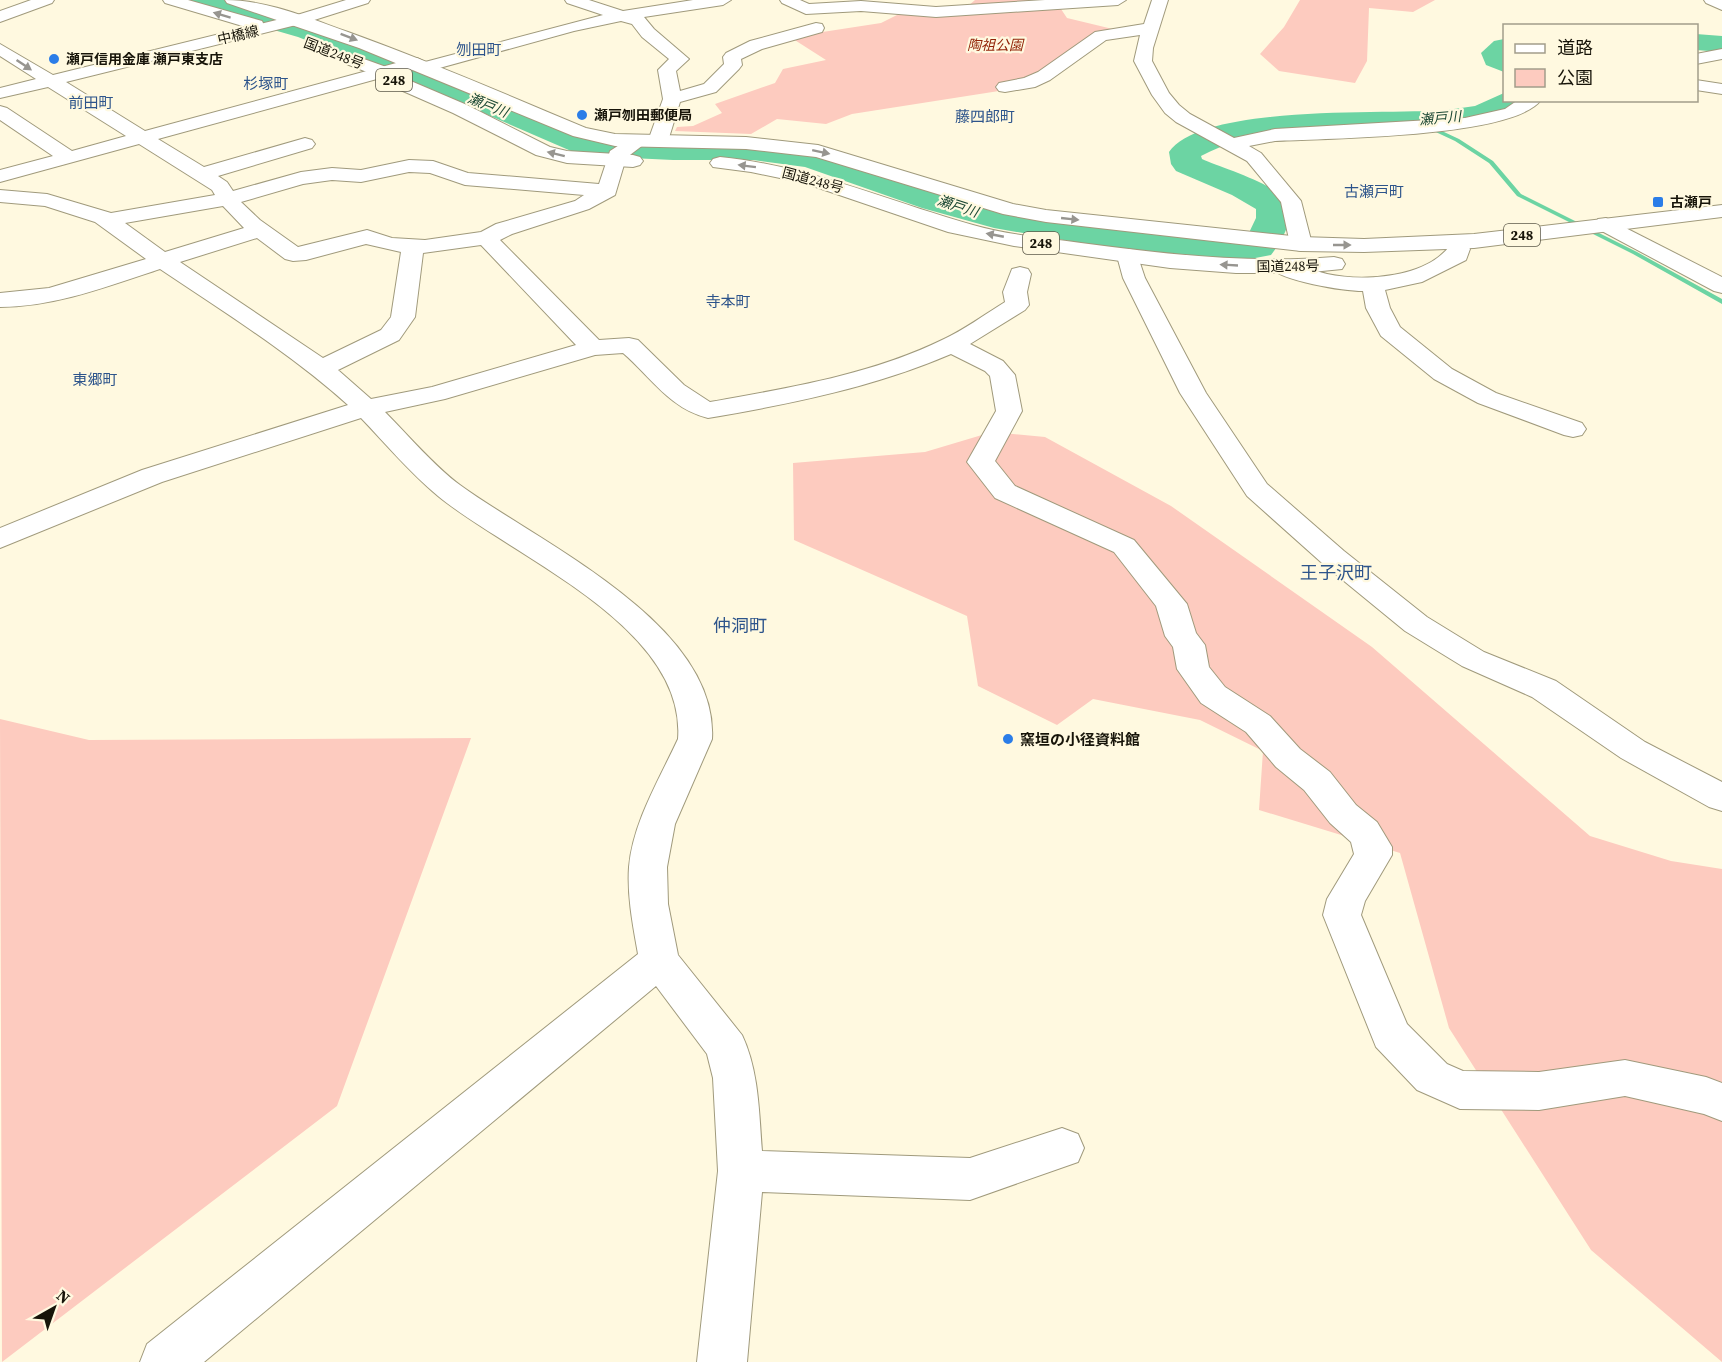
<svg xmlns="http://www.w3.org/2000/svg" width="1722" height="1362" font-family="'Source Serif 4','Noto Sans JP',serif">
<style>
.green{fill:#fdcbbf}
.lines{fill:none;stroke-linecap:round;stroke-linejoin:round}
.stream{fill:#6cd4a3;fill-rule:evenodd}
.river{fill:#6cd4a3;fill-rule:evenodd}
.minor-casing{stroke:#a09a7c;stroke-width:2}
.major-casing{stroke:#a09a7c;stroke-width:2}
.highway-casing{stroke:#a09a7c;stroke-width:2}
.minor{fill:#fff;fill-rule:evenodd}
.major{fill:#fff;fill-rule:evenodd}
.highway{fill:#fff;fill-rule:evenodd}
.oneway{fill:#979590}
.poi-dot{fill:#2b7de8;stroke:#fff9e0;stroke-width:2}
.labels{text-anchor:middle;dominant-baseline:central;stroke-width:4.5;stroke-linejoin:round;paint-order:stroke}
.far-street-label{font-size:14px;fill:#171409;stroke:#fff9e0}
.far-park-label{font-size:14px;font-style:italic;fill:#922307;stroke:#fff9e0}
.far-poi-label{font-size:14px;font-weight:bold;fill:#171409;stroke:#fff9e0;text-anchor:start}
.shield{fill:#fff9e0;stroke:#5d594a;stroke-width:1.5}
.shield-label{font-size:14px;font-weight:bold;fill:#171409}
.far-water-label{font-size:14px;font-style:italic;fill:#1b4733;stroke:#fff9e0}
.far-quarter-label{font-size:15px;fill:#2d548b;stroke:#fff9e0}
.poi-label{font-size:15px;font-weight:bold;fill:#171409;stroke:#fff9e0;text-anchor:start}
.quarter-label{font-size:18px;fill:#2d548b;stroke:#fff9e0}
</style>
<rect width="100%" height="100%" fill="#fff9e0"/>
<!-- green -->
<g class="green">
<path d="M 975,0 L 1097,0 L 1057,3 L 1067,18 L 1121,31 L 1018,88 L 852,114 L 826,124 L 777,119 L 751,134 L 675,131 L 677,127 L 693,126 L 722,113 L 715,104 L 775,83 L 783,69 L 826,60 L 790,37 L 881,23 L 903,12 L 961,12 Z"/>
<path d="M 1300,0 L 1435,0 L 1413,12 L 1369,8 L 1367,61 L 1355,83 L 1279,71 L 1260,54 L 1284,27 Z"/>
<path d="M 992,432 L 1045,437 L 1171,506 L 1372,647 L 1590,836 L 1671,861 L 1722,869 L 1722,1362 L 1591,1250 L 1449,1028 L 1400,853 L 1259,810 L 1263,751 L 1200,720 L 1093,699 L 1057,725 L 978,686 L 967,616 L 794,540 L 793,463 L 925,452 Z"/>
<path d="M 0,719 L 89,740 L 471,738 L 337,1106 L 2,1362 Z"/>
</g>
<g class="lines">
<!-- stream -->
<path class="stream" d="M 1425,125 L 1429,125 L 1459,139 L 1493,161 L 1521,194 L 1637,252 L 1722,299 L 1722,304 L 1633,254 L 1517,196 L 1489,163 L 1455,141 L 1425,127 Z"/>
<!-- river -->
<g class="river">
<path d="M 184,0 L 225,0 L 316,25 L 425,67 L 594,138 L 673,142 L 753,142 L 808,149 L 997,208 L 1121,230 L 1229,241 L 1246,239 L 1256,218 L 1256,209 L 1232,195 L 1176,171 L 1171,164 L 1169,152 C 1203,103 1389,115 1447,110 L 1475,106 L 1504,93 L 1504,100 L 1527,100 C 1499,141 1323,129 1271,134 C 1246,137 1224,144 1201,156 L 1202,159 C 1221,168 1286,186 1290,208 C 1292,223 1280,244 1271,255 L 1229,263 L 1121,250 L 994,228 L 922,208 L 805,167 L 753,160 L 673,160 L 589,156 L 578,154 L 405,79 L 298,37 L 188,5 Z"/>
<path d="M 1696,34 L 1722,36 L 1722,52 L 1696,50 Z"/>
<path d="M 1504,39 L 1504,72 L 1486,65 L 1481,53 L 1494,41 Z"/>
</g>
<defs>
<g id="minor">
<path d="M 31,0 L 54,0 L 52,3 L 0,22 L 0,11 Z"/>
<path d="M 346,0 L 370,0 L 368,3 L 308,22 L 66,82 L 145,131 L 411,59 L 417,58 L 425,62 L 603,15 L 567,3 L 565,0 L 589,0 L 623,11 L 693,0 L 731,0 L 723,5 L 644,17 L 654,29 L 689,59 L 676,71 L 680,91 L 704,84 L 724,64 L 723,57 L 726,53 L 750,41 L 816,23 L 822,24 L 824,28 L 822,32 L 762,49 L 741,59 L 742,65 L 739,69 L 716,92 L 680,102 L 668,141 L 665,145 L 651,145 L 648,141 L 663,99 L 658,70 L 669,59 L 642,37 L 632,24 L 621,21 L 574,31 L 425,72 L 417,68 L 158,139 L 204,167 L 305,138 L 312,140 L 315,144 L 312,148 L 218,176 L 227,182 L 233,191 L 301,172 L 332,168 L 361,170 L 409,160 L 433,161 L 468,173 L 599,184 L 610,151 L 630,138 L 644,138 L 647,142 L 626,158 L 615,195 L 589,209 L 512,234 L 500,240 L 599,340 L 629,338 L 638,340 L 684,385 L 710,402 C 788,388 870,375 942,340 C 964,330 984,315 1005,302 L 1003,292 L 1012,269 L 1020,267 L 1028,269 L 1031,274 L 1027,292 L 1029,305 L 1025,310 L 970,344 L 1003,361 L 1015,375 L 1022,411 L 995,461 L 1015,486 L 1134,540 L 1187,604 L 1196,633 L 1205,645 L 1209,667 L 1225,687 L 1270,716 L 1300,749 L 1330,772 L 1356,805 L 1377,822 L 1392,847 L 1392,855 L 1365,901 L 1361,915 L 1407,1024 L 1447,1064 L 1463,1071 L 1539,1072 L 1625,1060 L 1706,1077 L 1722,1083 L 1722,1121 L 1704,1114 L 1625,1096 L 1539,1110 L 1460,1109 L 1417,1090 L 1376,1047 L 1323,915 L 1327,899 L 1354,854 L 1351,842 L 1330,823 L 1304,790 L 1276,767 L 1246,732 L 1201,703 L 1177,669 L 1173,647 L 1165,636 L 1156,606 L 1114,552 L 995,498 L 967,462 L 996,411 L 990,376 L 985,371 L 951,354 C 874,387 791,404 708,418 C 670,409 651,377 623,353 L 595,355 L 445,399 L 385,412 C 408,435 435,467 460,485 C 538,542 719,624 712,739 L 675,824 L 667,867 L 668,904 L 678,955 L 742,1035 C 759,1071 759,1113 762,1151 L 970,1158 L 1062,1128 L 1078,1134 L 1084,1148 L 1078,1162 L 970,1200 L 762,1192 L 747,1362 L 697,1362 L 718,1171 L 713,1078 L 707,1054 L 656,986 L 204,1362 L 140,1362 L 147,1344 L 638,954 C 633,926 627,896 629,867 C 633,822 659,780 678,739 C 687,626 511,556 438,496 C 410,473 386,444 361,418 L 162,482 L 0,548 L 0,528 L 142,470 L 348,405 C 290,353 224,312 160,269 C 109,286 54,307 0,307 L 0,293 L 49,288 L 146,259 L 95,222 L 45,206 L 0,202 L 0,190 L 47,194 L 111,213 L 215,195 L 212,190 L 139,144 L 0,182 L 0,170 L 53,156 L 0,120 L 0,106 L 7,108 L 72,151 L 126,136 L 48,87 L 0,98 L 0,88 L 36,79 L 0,56 L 0,44 L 53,75 L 297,15 ZM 409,172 L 430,173 L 465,185 L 584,195 L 575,201 L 496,224 L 481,232 L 425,240 L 392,238 L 367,230 L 298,247 L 260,220 L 241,202 L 303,184 L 332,180 L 361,182 ZM 223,206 L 244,228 L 165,252 L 125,223 ZM 257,238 L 285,259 L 293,261 L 306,260 L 366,244 L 401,252 L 391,317 L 381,330 L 323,358 L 180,262 ZM 481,245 L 576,345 L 432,387 L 371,399 L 338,370 L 399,340 L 415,317 L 423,253 Z"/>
<path d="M 780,0 L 800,0 L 809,4 L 861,1 L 936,7 L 1045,0 L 1126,0 L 1118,5 L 936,17 L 861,11 L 806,14 L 782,3 Z"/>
<path d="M 1152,0 L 1168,0 L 1153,48 L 1152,61 L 1169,93 L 1179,105 L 1190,114 L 1234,138 L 1275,129 L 1465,118 L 1505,109 L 1518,100 L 1541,100 C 1513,138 1326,138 1275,141 L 1249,146 L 1261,153 L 1301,201 L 1312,244 L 1309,249 L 1301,251 L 1293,249 L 1290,244 L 1281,202 L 1247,161 L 1176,122 L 1165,113 L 1152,95 L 1134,61 L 1140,35 L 1106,40 L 1050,80 L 1035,87 L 1005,92 L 999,91 L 996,87 L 999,83 L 1024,78 L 1038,72 L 1095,32 L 1144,24 Z"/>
<path d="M 1704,0 L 1722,0 L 1722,10 L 1706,3 Z"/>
<path d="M 1722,49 L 1722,59 L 1696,64 L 1696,54 Z"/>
<path d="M 1696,80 L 1722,84 L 1722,94 L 1696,90 Z"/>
<path d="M 1459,242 L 1467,244 L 1470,249 L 1466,260 L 1422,282 L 1385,290 L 1390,308 L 1400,327 L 1452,369 L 1496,393 L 1582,423 L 1586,429 L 1582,435 L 1573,437 L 1564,435 L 1478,403 L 1434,379 L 1381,336 L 1366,308 L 1363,291 C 1344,291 1280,281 1270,267 L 1273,262 C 1290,258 1310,270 1327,274 C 1364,282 1428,278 1451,244 Z"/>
<path d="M 1128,249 L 1136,251 L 1145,278 L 1206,393 L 1267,484 L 1344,551 L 1427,617 L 1484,652 L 1556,681 L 1645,742 L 1722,782 L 1722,811 L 1709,807 L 1621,758 L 1532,697 L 1462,666 L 1405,631 L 1322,563 L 1247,496 L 1180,393 L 1123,278 L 1117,256 L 1120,251 Z"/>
</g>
<path id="major" d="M 1606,218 L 1722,277 L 1722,293 L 1714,291 L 1598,229 L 1595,224 L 1598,219 Z"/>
<g id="highway">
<path d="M 163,0 L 188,0 L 262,21 L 264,25 L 256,30 L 165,3 Z"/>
<path d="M 225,0 C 267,0 308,18 348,32 C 429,61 507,95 586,128 L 615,134 L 746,137 L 818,145 L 1013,204 L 1046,210 L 1301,237 L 1364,239 L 1474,234 L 1722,205 L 1722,217 L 1474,248 L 1364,252 L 1301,251 L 1046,222 L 1003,214 L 816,157 L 746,149 L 615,146 L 573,136 L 359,48 L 227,3 Z"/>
<path d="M 350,54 L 389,68 L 399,76 L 467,105 L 550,147 L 567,151 L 633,155 L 640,157 L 643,161 L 640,165 L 633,167 L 567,163 L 536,155 L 453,113 L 387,84 L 377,76 L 344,63 L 341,59 L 344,55 Z"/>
<path d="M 720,157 C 810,166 887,201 973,225 C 1008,235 1045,238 1081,243 C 1165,254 1249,264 1334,257 L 1342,259 L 1345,264 L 1342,269 L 1302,273 L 1236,273 L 1170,268 L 1014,246 L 948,232 L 804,183 L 751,172 L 713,167 L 710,163 L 713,159 Z"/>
</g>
</defs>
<!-- minor casing -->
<use href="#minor" class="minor-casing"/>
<!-- major casing -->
<use href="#major" class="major-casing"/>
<!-- highway casing -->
<use href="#highway" class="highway-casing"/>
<!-- minor -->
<use href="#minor" class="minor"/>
<!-- major -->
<use href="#major" class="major"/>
<!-- highway -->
<use href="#highway" class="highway"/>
</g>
<!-- one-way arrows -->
<defs><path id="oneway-solid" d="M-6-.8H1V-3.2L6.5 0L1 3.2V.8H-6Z" transform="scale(1.5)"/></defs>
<g class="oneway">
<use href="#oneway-solid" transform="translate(222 15) rotate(-163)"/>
<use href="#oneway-solid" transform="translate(349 37) rotate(21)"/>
<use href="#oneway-solid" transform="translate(24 65) rotate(34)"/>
<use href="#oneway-solid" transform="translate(821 152) rotate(12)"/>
<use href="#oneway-solid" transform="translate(556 154) rotate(-166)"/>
<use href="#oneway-solid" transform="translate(747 166) rotate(-173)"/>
<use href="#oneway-solid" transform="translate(1070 219) rotate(6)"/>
<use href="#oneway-solid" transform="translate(995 235) rotate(-169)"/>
<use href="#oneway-solid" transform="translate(1342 245)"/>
<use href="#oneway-solid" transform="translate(1229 265) rotate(-177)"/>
</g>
<!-- markers -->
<g class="poi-dot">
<circle cx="54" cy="59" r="6"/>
<circle cx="582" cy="115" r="6"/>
<rect x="1652" y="196" width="12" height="12" rx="3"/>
<circle cx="1008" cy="739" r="6"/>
</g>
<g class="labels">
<!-- far-street labels -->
<g class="far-street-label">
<text transform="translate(238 35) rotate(-13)">中橋線</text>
<text transform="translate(334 53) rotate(21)">国道248号</text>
<text transform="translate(813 180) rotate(15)">国道248号</text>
<text transform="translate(1288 266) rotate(-1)">国道248号</text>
</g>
<!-- far-park labels -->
<g class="far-park-label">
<text x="995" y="45">陶祖公園</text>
</g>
<!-- far-poi labels -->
<g class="far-poi-label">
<text x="66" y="59">瀬戸信用金庫 瀬戸東支店</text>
<text x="594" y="115">瀬戸刎田郵便局</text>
<text x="1670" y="202">古瀬戸</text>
</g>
<!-- shield labels -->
<g class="shield">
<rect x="376" y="69" width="36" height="22" rx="4.5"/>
<rect x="1504" y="224" width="36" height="22" rx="4.5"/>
<rect x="1023" y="232" width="36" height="22" rx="4.5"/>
</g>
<g class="shield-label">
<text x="394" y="80">248</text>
<text x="1522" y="235">248</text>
<text x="1041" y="243">248</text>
</g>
<!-- far-water labels -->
<g class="far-water-label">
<text transform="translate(488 105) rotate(22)">瀬戸川</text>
<text transform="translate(1440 118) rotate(-5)">瀬戸川</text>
<text transform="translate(958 206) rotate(18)">瀬戸川</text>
</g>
<!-- far-quarter labels -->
<g class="far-quarter-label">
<text x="479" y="49">刎田町</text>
<text x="266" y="83">杉塚町</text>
<text x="91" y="102">前田町</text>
<text x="985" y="116">藤四郎町</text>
<text x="1374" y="191">古瀬戸町</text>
<text x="728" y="301">寺本町</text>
<text x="95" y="379">東郷町</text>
</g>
<!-- poi labels -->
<g class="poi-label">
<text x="1020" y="739">窯垣の小径資料館</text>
</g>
<!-- quarter labels -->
<g class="quarter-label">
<text x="1336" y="572">王子沢町</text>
<text x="740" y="625">仲洞町</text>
</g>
</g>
<!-- legend -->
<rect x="1503" y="24" width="195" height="78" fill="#fff9e0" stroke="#a29d8a" stroke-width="1.5"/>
<rect x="1515" y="44" width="30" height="9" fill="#ffffff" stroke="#a29d8a" stroke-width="1.5"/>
<text x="1557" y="54" font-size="18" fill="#171409">道路</text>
<rect x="1515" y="69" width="30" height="18" fill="#fdcbbf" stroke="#a29d8a" stroke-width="1.5"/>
<text x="1557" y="84" font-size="18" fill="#171409">公園</text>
<!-- north arrow -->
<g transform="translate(54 1308) rotate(40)" stroke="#fff9e0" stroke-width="4.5" paint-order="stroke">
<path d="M0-4.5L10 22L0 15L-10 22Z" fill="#171409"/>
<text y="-9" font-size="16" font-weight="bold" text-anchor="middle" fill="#171409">N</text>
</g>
</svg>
